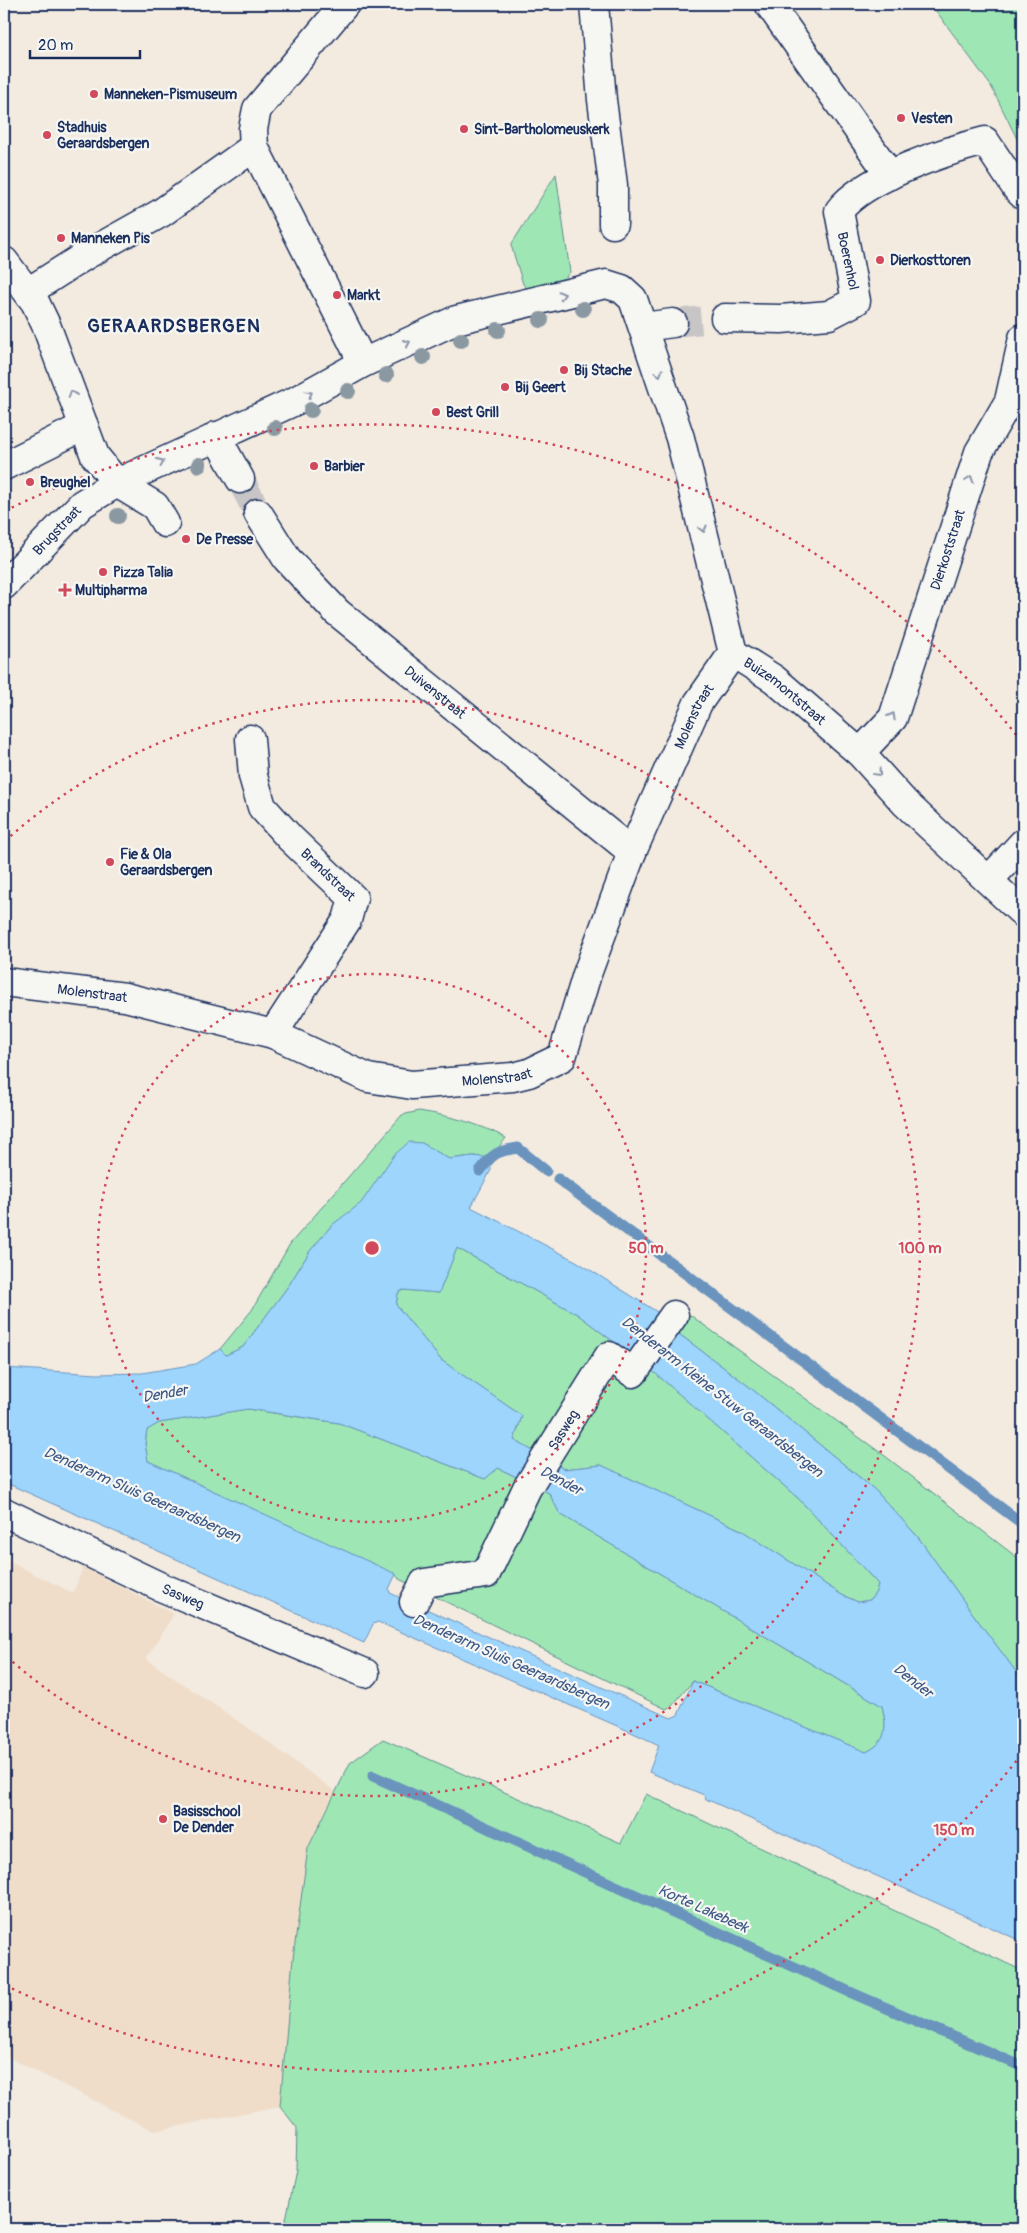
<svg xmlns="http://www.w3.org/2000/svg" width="1027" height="2233" font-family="Pangolin,sans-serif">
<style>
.built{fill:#efddca}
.green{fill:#9ee7b5;stroke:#5c8b8a}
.water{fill:#9ed5fd;stroke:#6a93bd;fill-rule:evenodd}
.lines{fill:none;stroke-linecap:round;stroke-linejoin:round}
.stream{stroke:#6a93bd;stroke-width:11}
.minor-tunnel{stroke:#c8c5c6;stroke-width:28;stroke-dasharray:28 14;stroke-linecap:butt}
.minor-casing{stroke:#1b2f5e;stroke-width:31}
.minor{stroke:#f6f6f2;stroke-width:28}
.tree{fill:#8a98a2}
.oneway{stroke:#8892a8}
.ring{fill:none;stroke:#d1495b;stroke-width:2.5;stroke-dasharray:2.5 5}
.poi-dot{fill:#d1495b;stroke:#f6f6f2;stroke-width:2}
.labels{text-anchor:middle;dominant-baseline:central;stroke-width:4.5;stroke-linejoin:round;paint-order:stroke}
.poi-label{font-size:14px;font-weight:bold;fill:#1b2f5e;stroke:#f6f6f2;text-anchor:start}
.street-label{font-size:14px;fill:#1b2f5e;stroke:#f6f6f2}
.water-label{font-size:15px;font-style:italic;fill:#3c5886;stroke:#f6f6f2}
.district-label{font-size:19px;font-weight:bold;letter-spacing:1px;fill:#1b2f5e;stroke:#f6f6f2}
.centre{fill:#d1495b;stroke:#f6f6f2;stroke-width:2.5}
.ring-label{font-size:15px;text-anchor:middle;font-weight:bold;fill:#d1495b;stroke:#f6f6f2;stroke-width:4.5;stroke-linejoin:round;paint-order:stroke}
</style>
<rect width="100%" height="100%" fill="#f3ebe0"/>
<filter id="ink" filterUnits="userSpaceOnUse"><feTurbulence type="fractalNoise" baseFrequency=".02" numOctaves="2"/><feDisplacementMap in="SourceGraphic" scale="10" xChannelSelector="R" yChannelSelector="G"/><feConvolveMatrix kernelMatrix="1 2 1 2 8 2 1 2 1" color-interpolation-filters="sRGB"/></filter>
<g filter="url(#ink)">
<!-- built -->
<path class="built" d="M 4,1559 L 73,1593 L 83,1567 L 174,1614 L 146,1659 L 250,1729 L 335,1791 L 308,1848 L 293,1958 L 280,2106 L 154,2131 L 4,2055 Z"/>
<!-- green -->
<g class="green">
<path d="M 931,4 L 1023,4 L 1023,151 L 991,86 Z"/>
<path d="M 556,174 L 570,272 L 565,278 L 527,289 L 523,284 L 511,245 Z"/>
<path d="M 419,1111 C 450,1116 478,1123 506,1138 L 490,1158 L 473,1156 L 449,1159 L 422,1143 L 394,1155 L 361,1204 L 332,1225 L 310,1251 L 289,1285 L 243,1347 L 226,1355 L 220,1349 L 252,1310 L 290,1244 L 402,1115 Z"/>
<path d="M 457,1248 L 577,1314 L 655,1373 L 799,1499 L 878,1584 L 876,1592 L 870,1600 L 858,1602 L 842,1595 L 741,1530 L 601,1465 L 564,1469 L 514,1440 L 522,1416 L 441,1360 L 396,1305 L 398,1293 L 403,1290 L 439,1293 Z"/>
<path d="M 690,1315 L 885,1456 L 1023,1562 L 1023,1681 L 970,1610 L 918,1537 L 875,1490 L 747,1385 L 675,1331 Z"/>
<path d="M 247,1409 L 339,1423 L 485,1479 L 498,1468 L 549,1493 L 560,1514 L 882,1706 C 887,1727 888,1742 866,1752 L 693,1681 L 672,1706 L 666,1709 L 399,1579 L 395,1574 L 148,1461 L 145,1444 L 147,1430 L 159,1423 Z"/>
<path d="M 383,1739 L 621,1843 L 646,1794 L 1023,1971 L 1023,2229 L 284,2229 L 296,2171 L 297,2128 L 280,2106 L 293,1958 L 308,1848 L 350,1763 Z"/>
</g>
<!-- water -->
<path class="water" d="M 409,1142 L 422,1143 L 449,1159 L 473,1156 L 490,1158 L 491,1170 L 471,1207 L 576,1261 L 662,1315 L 675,1331 L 747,1385 L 875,1490 L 918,1537 L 970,1610 L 1023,1681 L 1023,1942 L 706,1799 L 704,1795 L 649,1772 L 659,1745 L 631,1732 L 378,1622 L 373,1624 L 364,1643 L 4,1482 L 4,1368 L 97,1374 L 142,1373 L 196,1364 L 220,1349 L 226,1355 L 243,1347 L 289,1285 L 310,1251 L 332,1225 L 361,1203 L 394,1155 ZM 457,1248 L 577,1314 L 655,1373 L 799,1499 L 878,1584 L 876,1592 L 870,1600 L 858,1602 L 842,1595 L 741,1530 L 601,1465 L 564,1469 L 514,1440 L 522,1416 L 441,1360 L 396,1305 L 398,1293 L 403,1290 L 439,1293 ZM 248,1409 L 339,1423 L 485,1479 L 498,1468 L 549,1493 L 560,1514 L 882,1706 C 887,1727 888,1742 866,1752 L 693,1681 L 678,1715 L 671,1718 L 390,1593 L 389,1589 L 396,1574 L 148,1461 L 145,1444 L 147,1430 L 159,1423 Z"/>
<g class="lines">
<!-- stream -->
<g class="stream">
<path d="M 480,1171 C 493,1153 497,1151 518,1148 L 546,1171"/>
<path d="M 558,1179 L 1023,1524"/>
<path d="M 373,1776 L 852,1993 L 1023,2067"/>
</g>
<!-- minor-tunnel -->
<g class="minor-tunnel">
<path d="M 673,323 L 725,318"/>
<path d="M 240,479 L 258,513"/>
</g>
<defs>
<g id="minor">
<path d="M 345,4 L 257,109 L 253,129 L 254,147 L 363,363"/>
<path d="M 594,4 L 602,100 L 613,185 L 613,224"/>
<path d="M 769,4 L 890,175"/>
<path d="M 4,261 L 35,302 L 46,325 L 95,456 L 117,483 L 155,506 L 165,523"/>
<path d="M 28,292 L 86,255 L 161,213 L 254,147"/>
<path d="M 725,318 L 781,319 L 829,315 L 856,301 L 839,211 C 863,178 946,151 985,141 L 1017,189 L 1023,195"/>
<path d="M 643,327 L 673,323"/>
<path d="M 216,436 L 240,479"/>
<path d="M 4,466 L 84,426"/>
<path id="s1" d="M 258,513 L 287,559 L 337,612 L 632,852"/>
<path id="s2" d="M 4,585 L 82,504 L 117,483 L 295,401 L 363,363 L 456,320 L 606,284 L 622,289 L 633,299 L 680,438 L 733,653 L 774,679 L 860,753 L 905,803 L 1023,913"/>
<path id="s3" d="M 250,739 L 253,776 L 262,807 L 290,838 L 353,898 L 347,920 L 273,1034"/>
<path id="s4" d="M 860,753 L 893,718 L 979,452 L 1009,401 L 1023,338"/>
<path d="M 989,880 L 1023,843"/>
<path id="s5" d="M 4,982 L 125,997 L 273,1034 L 368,1078 L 412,1085 L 513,1077 L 529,1073 L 562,1057 L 587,974 L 632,852 L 698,703 L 733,653"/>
<path id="s6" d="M 4,1512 L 161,1587 L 365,1673"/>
<path id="s7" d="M 414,1602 L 424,1583 L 486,1574 L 527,1488 L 609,1356 L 633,1373 L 674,1315"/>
</g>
</defs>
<!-- minor casing -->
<use href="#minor" class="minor-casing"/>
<!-- minor -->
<use href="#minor" class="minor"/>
</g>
<!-- trees -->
<g class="tree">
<circle cx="583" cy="309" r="8"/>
<circle cx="541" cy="320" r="8"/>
<circle cx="498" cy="330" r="8"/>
<circle cx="461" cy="340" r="8"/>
<circle cx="423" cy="357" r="8"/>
<circle cx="386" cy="375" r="8"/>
<circle cx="348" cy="391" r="8"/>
<circle cx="311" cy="410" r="8"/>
<circle cx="275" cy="428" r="8"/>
<circle cx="199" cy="465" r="8"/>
<circle cx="118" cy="516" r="8"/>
</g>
<!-- one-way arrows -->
<defs><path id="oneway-chevron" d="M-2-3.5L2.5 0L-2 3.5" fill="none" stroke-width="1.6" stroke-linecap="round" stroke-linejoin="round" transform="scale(1.25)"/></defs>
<g class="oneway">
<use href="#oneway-chevron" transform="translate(562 295) rotate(-14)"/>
<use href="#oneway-chevron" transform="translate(407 343) rotate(-25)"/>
<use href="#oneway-chevron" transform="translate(659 373) rotate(72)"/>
<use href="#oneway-chevron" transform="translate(72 394) rotate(-110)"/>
<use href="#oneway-chevron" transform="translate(309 394) rotate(-29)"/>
<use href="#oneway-chevron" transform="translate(161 462) rotate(-25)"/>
<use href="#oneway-chevron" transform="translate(970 479) rotate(-72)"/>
<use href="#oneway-chevron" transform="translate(703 529) rotate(76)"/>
<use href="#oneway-chevron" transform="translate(892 716) rotate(-61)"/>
<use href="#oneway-chevron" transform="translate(878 773) rotate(48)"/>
</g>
</g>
<!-- distance rings -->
<g class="ring">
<circle cx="372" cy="1248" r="274"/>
<path d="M5 841A548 548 0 1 1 5 1655"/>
<path d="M1021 1755A823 823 0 0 1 5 1985M5 511A823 823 0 0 1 1021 741"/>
</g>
<!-- markers -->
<g class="poi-dot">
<circle cx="94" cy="94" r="5"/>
<circle cx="901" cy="118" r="5"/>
<circle cx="464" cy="129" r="5"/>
<circle cx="47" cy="135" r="5"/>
<circle cx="61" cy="238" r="5"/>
<circle cx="880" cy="260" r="5"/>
<circle cx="337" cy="295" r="5"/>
<circle cx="564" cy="370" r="5"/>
<circle cx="505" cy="387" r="5"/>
<circle cx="436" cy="412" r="5"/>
<circle cx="314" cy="466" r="5"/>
<circle cx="30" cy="482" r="5"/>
<circle cx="186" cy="539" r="5"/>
<circle cx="103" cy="572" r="5"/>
<path d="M62.5 582.5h5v5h5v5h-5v5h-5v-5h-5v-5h5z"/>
<circle cx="110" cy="862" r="5"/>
<circle cx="163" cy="1819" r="5"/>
</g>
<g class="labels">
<!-- poi labels -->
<g class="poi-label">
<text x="104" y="94">Manneken-Pismuseum</text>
<text x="911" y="118">Vesten</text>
<text x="57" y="127">Stadhuis<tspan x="57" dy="16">Geraardsbergen</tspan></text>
<text x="474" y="129">Sint-Bartholomeuskerk</text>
<text x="71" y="238">Manneken Pis</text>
<text x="890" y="260">Dierkosttoren</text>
<text x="347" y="295">Markt</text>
<text x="574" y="370">Bij Stache</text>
<text x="515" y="387">Bij Geert</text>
<text x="446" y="412">Best Grill</text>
<text x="324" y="466">Barbier</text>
<text x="40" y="482">Breughel</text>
<text x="196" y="539">De Presse</text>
<text x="113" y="572">Pizza Talia</text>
<text x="75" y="590">Multipharma</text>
<text x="120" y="854">Fie &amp; Ola<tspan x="120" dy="16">Geraardsbergen</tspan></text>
<text x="173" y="1811">Basisschool<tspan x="173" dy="16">De Dender</tspan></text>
</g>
<!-- street labels -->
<g class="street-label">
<text transform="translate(848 261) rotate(78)">Boerenhol</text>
<text stroke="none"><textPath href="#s2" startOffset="76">Brugstraat</textPath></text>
<text stroke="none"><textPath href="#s4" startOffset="225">Dierkoststraat</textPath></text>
<text stroke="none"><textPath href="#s1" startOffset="254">Duivenstraat</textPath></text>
<text stroke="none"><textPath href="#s2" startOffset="1148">Buizemontstraat</textPath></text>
<text stroke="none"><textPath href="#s5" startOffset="944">Molenstraat</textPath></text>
<text stroke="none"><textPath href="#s3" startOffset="164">Brandstraat</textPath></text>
<text stroke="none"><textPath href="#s5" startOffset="89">Molenstraat</textPath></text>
<text stroke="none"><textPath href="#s5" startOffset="509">Molenstraat</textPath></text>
<text stroke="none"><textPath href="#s7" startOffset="248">Sasweg</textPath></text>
<text stroke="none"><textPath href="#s6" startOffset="198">Sasweg</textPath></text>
</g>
<!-- water labels -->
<g class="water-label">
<text transform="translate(165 1394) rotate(-10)">Dender</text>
<text transform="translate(722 1397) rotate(38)">Denderarm Kleine Stuw Geraardsbergen</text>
<text transform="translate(561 1481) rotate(28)">Dender</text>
<text transform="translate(142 1495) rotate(24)">Denderarm Sluis Geeraardsbergen</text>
<text transform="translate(511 1662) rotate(24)">Denderarm Sluis Geeraardsbergen</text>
<text transform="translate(913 1681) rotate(38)">Dender</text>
<text transform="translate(703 1909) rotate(24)">Korte Lakebeek</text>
</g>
<!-- district labels -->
<g class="district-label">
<text x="174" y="326">GERAARDSBERGEN</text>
</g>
</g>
<circle cx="372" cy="1248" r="8" class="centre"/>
<g class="ring-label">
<text x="646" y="1253">50 m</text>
<text x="920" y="1253">100 m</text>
<text x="954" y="1835">150 m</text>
</g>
<!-- margin -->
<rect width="1027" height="2233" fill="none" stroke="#f6f6f2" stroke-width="20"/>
<rect x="10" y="10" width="1007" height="2213" fill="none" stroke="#1b2f5e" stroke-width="2" filter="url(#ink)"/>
<!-- scale -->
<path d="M30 50v8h110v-8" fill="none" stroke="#1b2f5e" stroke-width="2.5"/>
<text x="38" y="50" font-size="15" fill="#1b2f5e" stroke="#f6f6f2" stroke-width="4" paint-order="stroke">20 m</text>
</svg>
